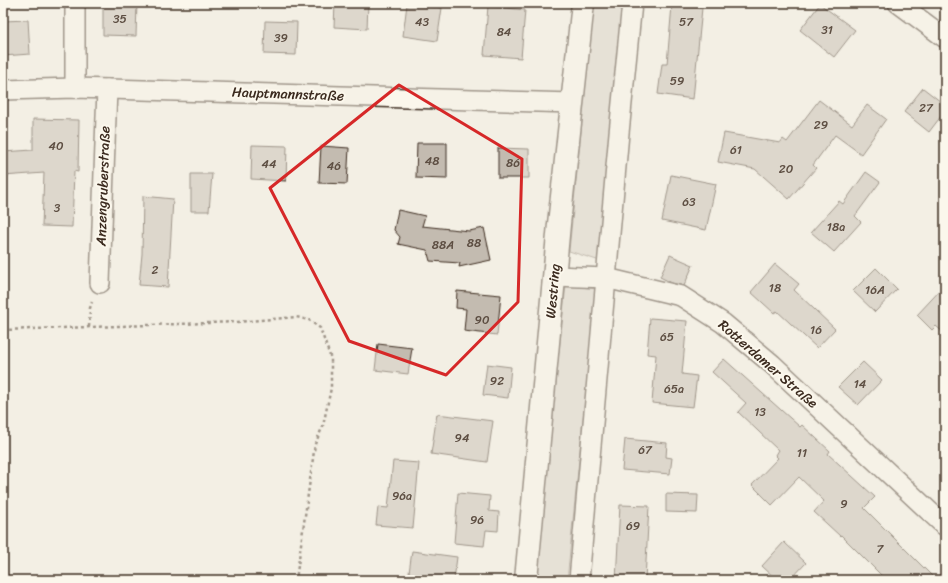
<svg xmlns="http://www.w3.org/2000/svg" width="948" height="583" font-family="Sriracha,sans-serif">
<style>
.green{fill:#d8d1c6;stroke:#8a7e72}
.building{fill:#c3bbb0;stroke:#3b2a1e}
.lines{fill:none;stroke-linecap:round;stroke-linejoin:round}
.street-casing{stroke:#3b2a1e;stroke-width:22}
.secondary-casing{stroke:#3b2a1e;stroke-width:25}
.path{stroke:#3b2a1e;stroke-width:2.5;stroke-dasharray:3 3;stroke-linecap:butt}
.street{stroke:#fbf7ec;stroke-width:19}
.secondary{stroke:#fbf7ec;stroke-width:22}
.marked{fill:none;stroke:#d62828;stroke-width:3;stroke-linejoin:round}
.labels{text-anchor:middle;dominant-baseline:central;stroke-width:4;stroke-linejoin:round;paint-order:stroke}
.number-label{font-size:12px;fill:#5d4e42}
.street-label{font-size:14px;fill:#3b2a1e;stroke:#fbf7ec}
</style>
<rect width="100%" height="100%" fill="#f3efe4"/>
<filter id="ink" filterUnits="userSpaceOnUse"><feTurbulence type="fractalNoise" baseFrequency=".025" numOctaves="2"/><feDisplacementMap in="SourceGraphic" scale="8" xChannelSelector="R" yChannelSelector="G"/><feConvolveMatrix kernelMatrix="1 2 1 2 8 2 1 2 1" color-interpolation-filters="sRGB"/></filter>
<g filter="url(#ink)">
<!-- green -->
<g class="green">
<path d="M 594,3 L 622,3 L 600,261 L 569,251 Z"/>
<path d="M 566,285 L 596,289 L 567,580 L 535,580 Z"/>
</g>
<!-- building -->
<g class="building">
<path d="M 103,3 L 137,3 L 136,36 L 103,35 Z"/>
<path d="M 335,3 L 368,3 L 367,29 L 334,27 Z"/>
<path d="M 407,4 L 442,8 L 437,41 L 403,36 Z"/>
<path d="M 820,4 L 855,30 L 834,57 L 800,30 Z"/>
<path d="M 672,5 L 702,8 L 693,99 L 658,94 L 662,64 L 667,64 Z"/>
<path d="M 488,6 L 525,10 L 521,58 L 484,55 Z"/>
<path d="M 28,20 L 30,54 L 3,56 L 3,21 Z"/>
<path d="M 265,21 L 297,22 L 296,55 L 264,54 Z"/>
<path d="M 923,88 L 945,105 L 945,111 L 929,132 L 904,112 Z"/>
<path d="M 819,100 L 852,125 L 867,105 L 886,119 L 861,154 L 835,135 L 813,165 L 816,168 L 789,199 L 755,169 L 718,162 L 724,133 L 780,143 L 783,139 L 787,142 Z"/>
<path d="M 33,119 L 79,120 L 78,172 L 74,171 L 72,227 L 42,226 L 44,173 L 3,176 L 3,152 L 33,150 Z"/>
<path d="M 417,143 L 447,143 L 447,179 L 416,178 Z"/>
<path d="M 252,145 L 287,146 L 286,181 L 251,179 Z"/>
<path d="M 321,146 L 349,148 L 347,184 L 319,183 Z"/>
<path d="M 498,148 L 529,149 L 529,178 L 498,178 Z"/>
<path d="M 866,172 L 880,182 L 855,216 L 861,222 L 834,252 L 811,232 L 839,201 L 843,204 Z"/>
<path d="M 191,174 L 212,174 L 209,211 L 191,211 Z"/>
<path d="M 671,175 L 716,184 L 706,230 L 662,221 Z"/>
<path d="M 143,196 L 173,199 L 168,287 L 139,285 L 142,254 Z"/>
<path d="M 398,210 L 425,216 L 422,226 L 469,231 L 484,228 L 491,260 L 459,267 L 460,263 L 430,261 L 427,250 L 398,244 L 400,237 L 394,230 Z"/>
<path d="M 670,255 L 693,265 L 684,286 L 672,283 L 660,277 Z"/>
<path d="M 775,264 L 799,284 L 794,290 L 835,329 L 817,348 L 777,311 L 774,313 L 751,292 Z"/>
<path d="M 876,268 L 897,289 L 875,312 L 853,291 Z"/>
<path d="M 945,285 L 945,334 L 936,326 L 932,330 L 917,315 Z"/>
<path d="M 457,291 L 501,295 L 497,335 L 464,331 L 466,309 L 456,308 Z"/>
<path d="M 650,318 L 687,321 L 682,374 L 697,376 L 693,407 L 652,403 L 656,355 L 647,354 Z"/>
<path d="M 378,344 L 412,348 L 408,374 L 375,370 Z"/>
<path d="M 724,359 L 800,427 L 802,425 L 830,451 L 828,454 L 875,497 L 864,508 L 936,580 L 886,580 L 841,535 L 840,536 L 814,512 L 824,501 L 799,477 L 772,505 L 752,485 L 778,458 L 775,455 L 778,450 L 738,412 L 746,403 L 712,372 Z"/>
<path d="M 863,362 L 882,380 L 858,405 L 838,387 Z"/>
<path d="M 487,364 L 511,367 L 508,398 L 483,395 Z"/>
<path d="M 437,414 L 493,421 L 487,462 L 431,454 Z"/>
<path d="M 625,439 L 667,443 L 666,457 L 672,458 L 670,474 L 622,470 Z"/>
<path d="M 393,461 L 419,463 L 413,528 L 376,525 L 378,507 L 388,508 Z"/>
<path d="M 458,493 L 490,496 L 489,511 L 499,512 L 498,531 L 486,530 L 484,546 L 454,543 Z"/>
<path d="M 666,494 L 698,495 L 697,513 L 666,512 Z"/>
<path d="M 620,505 L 649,506 L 645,580 L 616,580 Z"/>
<path d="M 784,542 L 806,563 L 790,580 L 777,580 L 762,566 Z"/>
<path d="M 412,551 L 457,557 L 454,580 L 408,580 Z"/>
</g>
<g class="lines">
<defs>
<g id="street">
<path d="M 898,3 L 945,38"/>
<path d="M 75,88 L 75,3"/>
<path d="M 3,90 L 75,88 L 573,103"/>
<path d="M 555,276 L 606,278 L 681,296 L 723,323 L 772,364 L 945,526"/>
<path d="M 100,283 L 107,89"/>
<path d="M 579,580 L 619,133 L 632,3"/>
</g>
<path id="secondary" d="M 526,580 L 559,224 L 583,3"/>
</defs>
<!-- street casing -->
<use href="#street" class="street-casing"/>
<!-- secondary casing -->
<use href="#secondary" class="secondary-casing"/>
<!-- path -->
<g class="path">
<path d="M 89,327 L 90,308 L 92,302"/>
<path d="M 3,330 L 237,322 L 296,317 L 309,320 L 320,328 L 331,359 L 331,388 L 323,426 L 315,444 L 296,580"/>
</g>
<!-- street -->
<use href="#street" class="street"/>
<!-- secondary -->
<use href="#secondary" class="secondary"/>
</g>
</g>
<!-- marked area -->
<path d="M0 0H948V583H0ZM 399,85 L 522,159 L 518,302 L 446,375 L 349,341 L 270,188 Z" fill="#f3efe4" fill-opacity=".55" fill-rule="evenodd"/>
<path class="marked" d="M 399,85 L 522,159 L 518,302 L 446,375 L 349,341 L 270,188 Z"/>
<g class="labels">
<!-- number labels -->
<g class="number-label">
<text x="120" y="19">35</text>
<text x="422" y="22">43</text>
<text x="686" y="22">57</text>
<text x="827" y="30">31</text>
<text x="504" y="32">84</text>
<text x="281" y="38">39</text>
<text x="677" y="81">59</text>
<text x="926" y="108">27</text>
<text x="821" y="125">29</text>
<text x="56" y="146">40</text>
<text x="736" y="150">61</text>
<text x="432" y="161">48</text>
<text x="513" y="163">86</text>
<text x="269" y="164">44</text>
<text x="334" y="166">46</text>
<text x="786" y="169">20</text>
<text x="689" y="202">63</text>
<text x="57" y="208">3</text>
<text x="836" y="227">18a</text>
<text x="474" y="243">88</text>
<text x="443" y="245">88A</text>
<text x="155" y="270">2</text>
<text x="775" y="288">18</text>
<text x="875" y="290">16A</text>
<text x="482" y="320">90</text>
<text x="816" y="330">16</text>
<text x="667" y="337">65</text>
<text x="497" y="381">92</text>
<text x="860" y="384">14</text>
<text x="674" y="389">65a</text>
<text x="760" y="412">13</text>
<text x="462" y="438">94</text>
<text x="645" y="450">67</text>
<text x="802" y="453">11</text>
<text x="402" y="496">96a</text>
<text x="844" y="504">9</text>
<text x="477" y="520">96</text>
<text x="633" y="526">69</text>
<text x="880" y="549">7</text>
</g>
<!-- street labels -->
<g class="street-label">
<text transform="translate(288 94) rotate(2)">Hauptmannstraße</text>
<text transform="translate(103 186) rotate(-88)">Anzengruberstraße</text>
<text transform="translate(553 291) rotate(-85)">Westring</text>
<text transform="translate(768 364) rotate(41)">Rotterdamer Straße</text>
</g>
</g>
<!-- margin -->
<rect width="948" height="583" fill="none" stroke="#fbf7ec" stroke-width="16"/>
<rect x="8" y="8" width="932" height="567" fill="none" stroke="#3b2a1e" stroke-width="1.5" filter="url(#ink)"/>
</svg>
